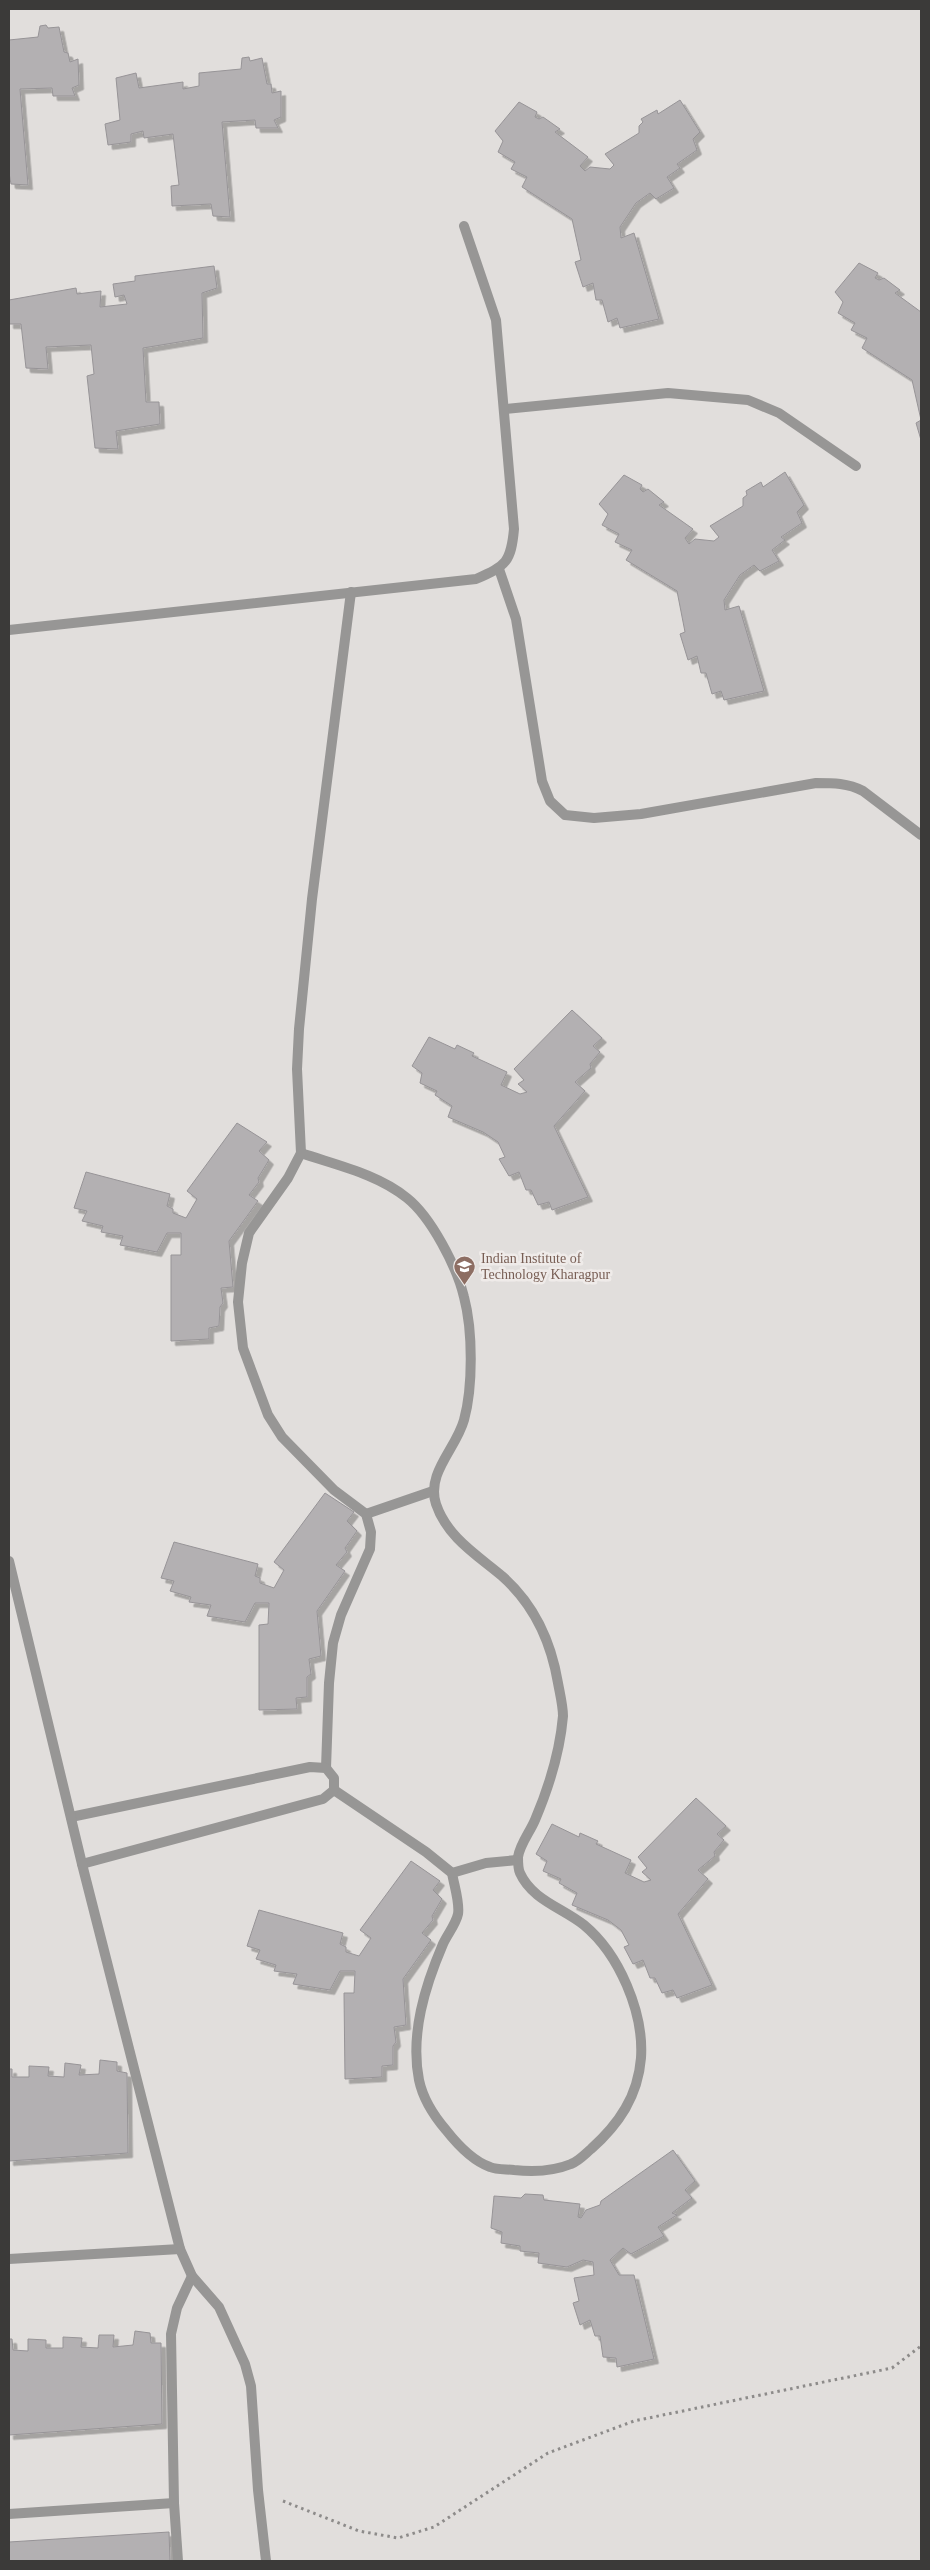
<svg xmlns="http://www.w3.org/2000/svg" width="930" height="2570" font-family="'Times New Roman',serif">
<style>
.building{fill:#b3b0b2;stroke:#979497;filter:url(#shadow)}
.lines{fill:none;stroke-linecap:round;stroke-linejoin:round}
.path{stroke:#8d8b8a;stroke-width:3;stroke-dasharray:2.5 4;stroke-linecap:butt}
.lane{stroke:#979695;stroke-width:10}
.street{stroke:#979695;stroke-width:10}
.labels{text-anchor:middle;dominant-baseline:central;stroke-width:5;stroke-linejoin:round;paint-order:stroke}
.education-label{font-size:14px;fill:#785e54;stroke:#efebe9;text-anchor:start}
</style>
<defs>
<filter id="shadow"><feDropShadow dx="4.5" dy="4.5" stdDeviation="0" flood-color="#0004"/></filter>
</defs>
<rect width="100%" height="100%" fill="#e1dedc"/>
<!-- building -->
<g class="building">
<path d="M 46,25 L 48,28 L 59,27 L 64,52 L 68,53 L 70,62 L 78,59 L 79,85 L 72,88 L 75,96 L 53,96 L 52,88 L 20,89 L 28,185 L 11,184 L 9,173 L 9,40 L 38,37 L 40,26 Z"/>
<path d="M 249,57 L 250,61 L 262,58 L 267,84 L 271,84 L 272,93 L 281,91 L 281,117 L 274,120 L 278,128 L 256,128 L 255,120 L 222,122 L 230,217 L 213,216 L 211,204 L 172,206 L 171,186 L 179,185 L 173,134 L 144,138 L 143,131 L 131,134 L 131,142 L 108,145 L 105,124 L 120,120 L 116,78 L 136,73 L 139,88 L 183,82 L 183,89 L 199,86 L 199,73 L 241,69 L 242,58 Z"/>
<path d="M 680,100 L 700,132 L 693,139 L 697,150 L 677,164 L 680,168 L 667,177 L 674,188 L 656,199 L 650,193 L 636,203 L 620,227 L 621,238 L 634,233 L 659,319 L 620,328 L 617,318 L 608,322 L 602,300 L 596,300 L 593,283 L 583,287 L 575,262 L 581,260 L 572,219 L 522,187 L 527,177 L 511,169 L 515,162 L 498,152 L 503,141 L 495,131 L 519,102 L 537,112 L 535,117 L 539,119 L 543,117 L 560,129 L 555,132 L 588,157 L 580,166 L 585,171 L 590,167 L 610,169 L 614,165 L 605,154 L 639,133 L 639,126 L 643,122 L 641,119 L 657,110 L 658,114 Z"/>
<path d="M 859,263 L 878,273 L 875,278 L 879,280 L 884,278 L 900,290 L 895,293 L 921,312 L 921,440 L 916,423 L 921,420 L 912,380 L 862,348 L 867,338 L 851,330 L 855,323 L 838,313 L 843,302 L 835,292 Z"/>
<path d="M 214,266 L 217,288 L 202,293 L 203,338 L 143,348 L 146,402 L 159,402 L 160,424 L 116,431 L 118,449 L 95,448 L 87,376 L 94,374 L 91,345 L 46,347 L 48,369 L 26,368 L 21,324 L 9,324 L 9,300 L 76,288 L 77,294 L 101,291 L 100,307 L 127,304 L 124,295 L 115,297 L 113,284 L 135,281 L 135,276 Z"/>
<path d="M 785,472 L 804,505 L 797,512 L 802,523 L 781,537 L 785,540 L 772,550 L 779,561 L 760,571 L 754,565 L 740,575 L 724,600 L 725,610 L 739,606 L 764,691 L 724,700 L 721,691 L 712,694 L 706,673 L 701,673 L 697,656 L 688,660 L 680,634 L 685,632 L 677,591 L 626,560 L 632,550 L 615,542 L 619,534 L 602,525 L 608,514 L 599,504 L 624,475 L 642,485 L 640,489 L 643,492 L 648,489 L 664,502 L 659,505 L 693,529 L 685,538 L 689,544 L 695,539 L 714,541 L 719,537 L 710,526 L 743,506 L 743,498 L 747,495 L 746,491 L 761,482 L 763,487 Z"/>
<path d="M 572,1010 L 602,1038 L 593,1046 L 600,1052 L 590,1064 L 591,1068 L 575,1082 L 585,1091 L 554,1126 L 588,1197 L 552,1210 L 549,1202 L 538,1205 L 531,1190 L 526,1190 L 519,1172 L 509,1176 L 499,1159 L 505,1157 L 498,1142 L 483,1132 L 448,1117 L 452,1106 L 435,1095 L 437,1091 L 420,1083 L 422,1073 L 412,1066 L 429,1037 L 455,1049 L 457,1045 L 474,1053 L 472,1056 L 507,1072 L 501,1085 L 520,1094 L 527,1092 L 518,1084 L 524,1080 L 514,1069 Z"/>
<path d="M 237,1123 L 267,1142 L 259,1151 L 269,1160 L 258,1178 L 259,1182 L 249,1195 L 258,1201 L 229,1241 L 233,1287 L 221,1288 L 223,1303 L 220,1307 L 219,1326 L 209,1328 L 209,1339 L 171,1341 L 171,1255 L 181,1255 L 181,1233 L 167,1233 L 157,1252 L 120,1245 L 123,1236 L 101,1232 L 103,1226 L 82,1221 L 87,1211 L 74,1208 L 86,1172 L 170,1194 L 167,1206 L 173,1209 L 173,1213 L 186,1218 L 197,1199 L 187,1191 Z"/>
<path d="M 325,1493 L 354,1512 L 347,1521 L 357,1531 L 345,1548 L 347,1552 L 336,1565 L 345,1571 L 317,1611 L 321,1656 L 309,1659 L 311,1674 L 307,1677 L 307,1697 L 296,1698 L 297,1709 L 259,1710 L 259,1625 L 268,1624 L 269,1603 L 255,1603 L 245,1622 L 207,1616 L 211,1605 L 189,1602 L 191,1597 L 170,1591 L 174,1581 L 161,1578 L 174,1542 L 258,1564 L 255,1576 L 260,1578 L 260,1583 L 274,1588 L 284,1570 L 274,1562 Z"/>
<path d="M 696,1798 L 726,1826 L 717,1834 L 724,1840 L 714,1852 L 715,1856 L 698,1870 L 708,1879 L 678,1914 L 712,1985 L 677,1998 L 673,1990 L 662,1993 L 655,1978 L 650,1978 L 643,1960 L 633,1964 L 624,1947 L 629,1945 L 621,1930 L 608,1920 L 572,1905 L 577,1893 L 559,1883 L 561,1879 L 543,1871 L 547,1861 L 536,1854 L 552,1824 L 579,1837 L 580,1833 L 598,1841 L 596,1844 L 631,1860 L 625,1873 L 644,1882 L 651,1880 L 642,1872 L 647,1868 L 638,1857 Z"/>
<path d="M 411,1861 L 440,1881 L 433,1890 L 442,1899 L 432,1916 L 433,1920 L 422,1933 L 431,1940 L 403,1979 L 406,2025 L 394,2027 L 396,2042 L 393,2046 L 393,2065 L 382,2066 L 382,2077 L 345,2079 L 344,1993 L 354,1993 L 355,1971 L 340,1971 L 330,1990 L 293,1984 L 297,1974 L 274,1971 L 276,1965 L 256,1959 L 260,1950 L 247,1946 L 259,1910 L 343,1933 L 340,1944 L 346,1947 L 346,1952 L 359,1956 L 371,1938 L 360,1930 Z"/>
<path d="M 100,2060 L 117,2062 L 117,2071 L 127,2073 L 128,2153 L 9,2161 L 9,2069 L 12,2069 L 12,2077 L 29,2077 L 29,2066 L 49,2067 L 48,2076 L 64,2077 L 65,2063 L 81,2065 L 79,2075 L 99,2074 Z"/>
<path d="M 673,2150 L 695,2181 L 685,2190 L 692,2198 L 672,2213 L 677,2215 L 658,2227 L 664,2236 L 631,2254 L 623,2248 L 610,2260 L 619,2275 L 634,2275 L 654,2359 L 617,2367 L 616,2358 L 603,2357 L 600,2336 L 595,2336 L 590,2320 L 580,2325 L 573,2303 L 579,2301 L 574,2278 L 594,2275 L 593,2262 L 583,2260 L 567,2267 L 538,2263 L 539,2253 L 520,2251 L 520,2246 L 501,2243 L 502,2232 L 491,2228 L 494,2196 L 521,2198 L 525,2194 L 543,2195 L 544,2200 L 580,2204 L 578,2217 L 581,2218 L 586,2210 L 600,2205 L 601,2201 Z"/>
<path d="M 135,2331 L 150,2333 L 151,2343 L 161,2343 L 162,2424 L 9,2435 L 9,2339 L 12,2339 L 13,2350 L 28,2351 L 28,2339 L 46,2340 L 46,2348 L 63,2348 L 63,2337 L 82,2338 L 81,2347 L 98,2348 L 99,2335 L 114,2335 L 113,2347 L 133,2345 Z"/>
<path d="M 169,2532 L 170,2561 L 9,2561 L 9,2542 Z"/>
</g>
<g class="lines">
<!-- path -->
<path class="path" d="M 283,2501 L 359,2531 L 398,2538 L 434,2527 L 548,2453 L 634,2421 L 892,2368 L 921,2346"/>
<!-- lane -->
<g class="lane">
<path d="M 505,409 L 668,393 L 748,400 L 779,413 L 856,466"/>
<path d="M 499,569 L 516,619 L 542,781 L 550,801 L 565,815 L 594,818 L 641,814 L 816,783 C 833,783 848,783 863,791 L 921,835"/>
<path d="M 9,630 L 476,579 C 506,566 511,562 514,529 L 496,320 L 464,226"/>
<path d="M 301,1153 C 336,1165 378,1174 407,1198 C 431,1217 457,1267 464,1297 C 473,1331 473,1387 464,1420 C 456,1449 426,1473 436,1504 C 447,1537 477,1555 502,1576 C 535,1605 551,1641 558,1683 C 560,1694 563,1706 563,1716 C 560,1751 549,1787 535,1820 C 530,1832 520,1844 518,1857 C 518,1861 518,1869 520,1873 C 532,1900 563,1908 584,1925 C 619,1954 644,2012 641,2058 C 638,2096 619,2124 591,2149 C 585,2154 579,2161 571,2164 C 554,2171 533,2172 514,2170 C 507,2169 497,2170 490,2167 C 473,2161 457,2144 446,2130 C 434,2116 423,2099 419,2080 C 410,2034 425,1986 443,1944 C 447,1935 456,1924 458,1914 C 460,1903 454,1885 452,1873 L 426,1852 L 334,1790"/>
<path d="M 366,1514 L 433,1491"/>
<path d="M 326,1768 L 329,1683 L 333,1643 L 341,1615 L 370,1549 L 371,1532 L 366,1514 L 334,1490 L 282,1437 L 268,1415 L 243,1348 L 238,1302 L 242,1263 L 249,1233 L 288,1178 L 301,1153 L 297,1069 L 299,1029 L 312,899 L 351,592"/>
<path d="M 71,1817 L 310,1767 L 326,1768 L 334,1778 L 334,1790 L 323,1799 L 82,1864"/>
<path d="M 452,1873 L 486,1863 L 517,1860"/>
</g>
<!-- street -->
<g class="street">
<path d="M 9,1561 L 82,1864 L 180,2249 L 192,2276 L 219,2307 L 245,2364 L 251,2386 L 258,2490 L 266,2561"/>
<path d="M 9,2259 L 180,2249"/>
<path d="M 9,2514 L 174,2503"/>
<path d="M 178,2561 L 174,2503 L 171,2334 L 177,2308 L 192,2276"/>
</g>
</g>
<!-- icons -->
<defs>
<symbol id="university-pin" viewBox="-11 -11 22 30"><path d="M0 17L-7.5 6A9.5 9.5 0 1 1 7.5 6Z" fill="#8d6e63" stroke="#efebe9"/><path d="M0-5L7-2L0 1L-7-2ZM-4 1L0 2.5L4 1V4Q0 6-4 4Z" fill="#fff"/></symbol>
</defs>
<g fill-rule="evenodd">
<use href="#university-pin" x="452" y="1254" width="25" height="34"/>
</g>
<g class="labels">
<!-- education labels -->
<g class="education-label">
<text x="481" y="1258">Indian Institute of<tspan x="481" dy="16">Technology Kharagpur</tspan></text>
</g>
</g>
<!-- border -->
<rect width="930" height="2570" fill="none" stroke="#3b3a39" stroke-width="20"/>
</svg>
